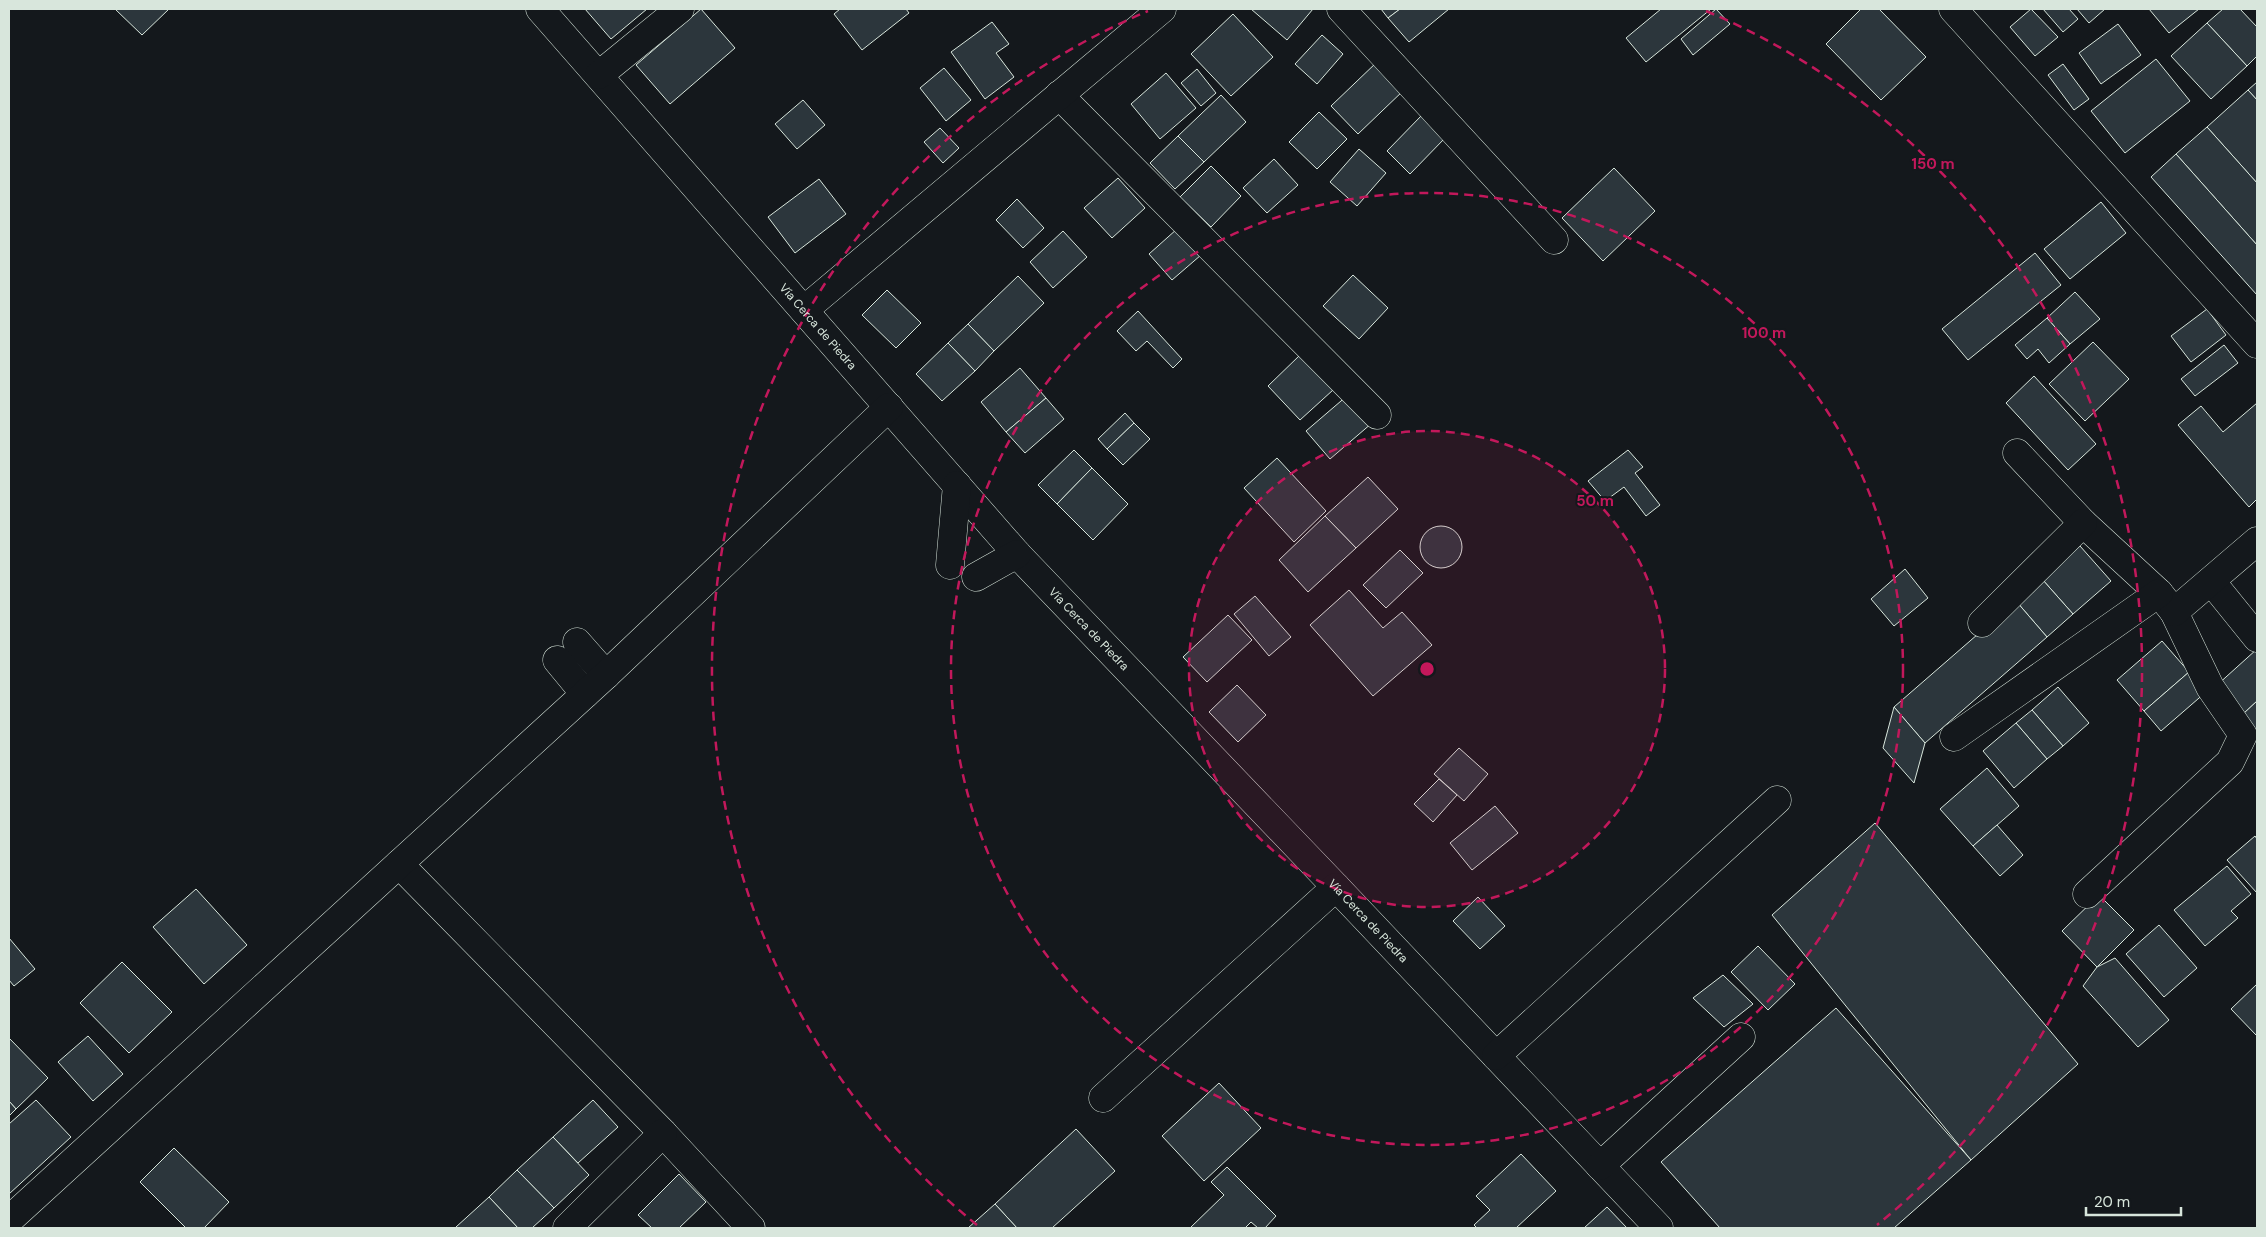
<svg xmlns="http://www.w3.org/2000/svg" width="2266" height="1237" font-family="'DM Sans',sans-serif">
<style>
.building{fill:#2c363c;stroke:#d8e6dc}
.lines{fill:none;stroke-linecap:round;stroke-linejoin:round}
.minor-casing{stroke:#d8e6dc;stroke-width:29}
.minor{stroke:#14181c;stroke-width:28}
.ring{fill:none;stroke:#c2185b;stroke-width:2.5;stroke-dasharray:9 6}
.labels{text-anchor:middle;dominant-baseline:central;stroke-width:4;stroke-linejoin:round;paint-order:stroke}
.street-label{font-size:12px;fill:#d8e6dc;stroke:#14181c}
.centre{fill:#c2185b;stroke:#14181c;stroke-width:2.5}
.ring-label{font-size:15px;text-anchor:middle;font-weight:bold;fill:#c2185b;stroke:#14181c;stroke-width:4;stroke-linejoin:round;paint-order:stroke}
</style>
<rect width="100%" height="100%" fill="#14181c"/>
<!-- building -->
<g class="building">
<path d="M 115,9 L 169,9 L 142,35 Z"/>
<path d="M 585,9 L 647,9 L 611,39 Z"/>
<path d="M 701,9 L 735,48 L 670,104 L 636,65 Z"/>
<path d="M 840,9 L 906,9 L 909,13 L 862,50 L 834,14 Z"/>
<path d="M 1251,9 L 1313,9 L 1287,40 Z"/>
<path d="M 1381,9 L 1400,9 L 1388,18 Z"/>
<path d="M 1400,9 L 1449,9 L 1409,42 L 1388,18 Z"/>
<path d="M 1661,9 L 1711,9 L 1646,62 L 1626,38 Z"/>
<path d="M 1716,9 L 1730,24 L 1693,55 L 1681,39 Z"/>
<path d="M 1861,9 L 1879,9 L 1926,57 L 1881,100 L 1826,44 Z"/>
<path d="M 2031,9 L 2058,37 L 2035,56 L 2010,27 Z"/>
<path d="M 2043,9 L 2069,9 L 2078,19 L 2063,32 Z"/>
<path d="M 2077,9 L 2105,9 L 2089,23 Z"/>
<path d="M 2149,9 L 2199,9 L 2169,33 Z"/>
<path d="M 2223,9 L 2240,9 L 2257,27 L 2257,56 L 2247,66 L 2207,23 Z"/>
<path d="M 1233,14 L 1273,57 L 1231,96 L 1191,54 Z"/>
<path d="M 992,22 L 1009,44 L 996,53 L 1014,77 L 985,99 L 951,52 Z"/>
<path d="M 2207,23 L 2247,66 L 2211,99 L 2171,56 Z"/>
<path d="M 2118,24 L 2141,55 L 2101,84 L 2079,53 Z"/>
<path d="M 1322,35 L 1343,54 L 1317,84 L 1295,64 Z"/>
<path d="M 2156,59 L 2190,101 L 2125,153 L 2091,111 Z"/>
<path d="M 1378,61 L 1405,89 L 1358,134 L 1331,106 Z"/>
<path d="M 2063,64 L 2089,99 L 2074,110 L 2048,75 Z"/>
<path d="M 944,68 L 971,100 L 946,121 L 920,88 Z"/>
<path d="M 1197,69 L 1216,93 L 1201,106 L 1181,83 Z"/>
<path d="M 1166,73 L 1196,108 L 1160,139 L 1131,104 Z"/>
<path d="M 2257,82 L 2257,100 L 2248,90 Z"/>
<path d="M 2248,90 L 2257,100 L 2257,183 L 2207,127 Z"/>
<path d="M 1221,95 L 1246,122 L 1204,162 L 1178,136 Z"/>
<path d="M 803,100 L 825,125 L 797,149 L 775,124 Z"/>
<path d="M 1319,112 L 1347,139 L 1317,169 L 1289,142 Z"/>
<path d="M 1422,115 L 1445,138 L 1410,174 L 1387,151 Z"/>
<path d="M 2207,127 L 2257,183 L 2257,245 L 2176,154 Z"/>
<path d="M 940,128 L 959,148 L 943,163 L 924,142 Z"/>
<path d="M 1178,136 L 1204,162 L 1175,189 L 1150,163 Z"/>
<path d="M 1359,149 L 1386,173 L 1357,206 L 1330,182 Z"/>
<path d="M 2176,154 L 2257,245 L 2257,295 L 2151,177 Z"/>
<path d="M 1274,159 L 1298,185 L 1267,213 L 1243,188 Z"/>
<path d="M 1211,166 L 1241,196 L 1211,227 L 1180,197 Z"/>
<path d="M 1614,168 L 1655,211 L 1603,261 L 1562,218 Z"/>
<path d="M 1118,178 L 1145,208 L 1112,238 L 1084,208 Z"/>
<path d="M 819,179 L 846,214 L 795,253 L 768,217 Z"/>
<path d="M 1017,199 L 1044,228 L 1023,248 L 996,220 Z"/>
<path d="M 2101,202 L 2126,233 L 2070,279 L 2044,249 Z"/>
<path d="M 1177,229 L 1201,255 L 1172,280 L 1149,254 Z"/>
<path d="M 1063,231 L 1087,257 L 1053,288 L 1030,262 Z"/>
<path d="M 2035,253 L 2061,285 L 1968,360 L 1942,329 Z"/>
<path d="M 1353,275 L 1388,308 L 1359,339 L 1323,306 Z"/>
<path d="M 1018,276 L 1044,303 L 994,351 L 968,324 Z"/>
<path d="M 887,290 L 921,323 L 896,348 L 862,315 Z"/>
<path d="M 2075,292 L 2100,319 L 2070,344 L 2047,318 Z"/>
<path d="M 2207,309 L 2226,335 L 2191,362 L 2171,336 Z"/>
<path d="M 1138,311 L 1182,359 L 1173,368 L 1147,341 L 1136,351 L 1117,331 Z"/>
<path d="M 2047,318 L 2070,344 L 2049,363 L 2038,349 L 2027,359 L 2015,345 Z"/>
<path d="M 968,324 L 994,351 L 975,371 L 948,343 Z"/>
<path d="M 2093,342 L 2129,379 L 2085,421 L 2049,384 Z"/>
<path d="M 948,343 L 975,371 L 942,401 L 916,374 Z"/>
<path d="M 2224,345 L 2238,363 L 2195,396 L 2181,379 Z"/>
<path d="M 1300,355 L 1333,390 L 1300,420 L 1268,386 Z"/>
<path d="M 1020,368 L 1046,398 L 1006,432 L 981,402 Z"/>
<path d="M 2034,376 L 2096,444 L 2068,470 L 2006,403 Z"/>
<path d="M 1348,395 L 1372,423 L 1330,459 L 1306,431 Z"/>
<path d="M 1046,398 L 1064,419 L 1025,453 L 1006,432 Z"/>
<path d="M 2257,403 L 2257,499 L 2249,507 L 2178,425 L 2201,406 L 2223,432 Z"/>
<path d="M 1125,413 L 1134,423 L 1107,449 L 1098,439 Z"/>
<path d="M 1134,423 L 1150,439 L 1123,465 L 1107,449 Z"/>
<path d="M 1074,450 L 1092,468 L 1057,504 L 1038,485 Z"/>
<path d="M 1628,450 L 1643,467 L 1635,473 L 1660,505 L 1646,516 L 1624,487 L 1605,501 L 1588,481 Z"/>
<path d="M 1277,458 L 1326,511 L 1294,542 L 1244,488 Z"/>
<path d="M 1092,468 L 1128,504 L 1093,540 L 1057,504 Z"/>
<path d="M 1368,477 L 1398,509 L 1356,548 L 1325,516 Z"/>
<path d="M 1325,516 L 1356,548 L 1308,592 L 1279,560 Z"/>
<circle cx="1441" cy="547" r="21"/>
<path d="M 2080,546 L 2111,581 L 2073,614 L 2042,579 Z"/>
<path d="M 1400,550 L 1423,573 L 1386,608 L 1363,585 Z"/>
<path d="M 1905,569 L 1928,598 L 1894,626 L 1871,599 Z"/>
<path d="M 2042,579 L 2073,614 L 2047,637 L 2016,601 Z"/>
<path d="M 1349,590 L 1383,628 L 1402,612 L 1432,645 L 1373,696 L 1310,625 Z"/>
<path d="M 1255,596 L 1291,637 L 1269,656 L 1234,614 Z"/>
<path d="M 2016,601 L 2047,637 L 1925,743 L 1894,707 Z"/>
<path d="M 1228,615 L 1252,640 L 1207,682 L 1183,657 Z"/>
<path d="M 2162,641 L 2189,672 L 2144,711 L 2117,680 Z"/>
<path d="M 2257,649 L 2257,701 L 2242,715 L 2216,686 Z"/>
<path d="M 2189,672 L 2206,692 L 2161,731 L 2144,711 Z"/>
<path d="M 1237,685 L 1266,715 L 1238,742 L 1209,712 Z"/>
<path d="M 2058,687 L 2089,723 L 2063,746 L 2032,710 Z"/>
<path d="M 2257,701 L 2257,731 L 2242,715 Z"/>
<path d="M 1894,707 L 1925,743 L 1914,783 L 1883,748 Z"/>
<path d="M 2032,710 L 2063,746 L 2047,759 L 2016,723 Z"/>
<path d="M 2016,723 L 2047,759 L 2014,788 L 1983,751 Z"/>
<path d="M 1459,748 L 1488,774 L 1464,801 L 1434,774 Z"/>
<path d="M 1987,768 L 2019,806 L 1973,846 L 1940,809 Z"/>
<path d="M 1439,779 L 1457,795 L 1433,822 L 1414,804 Z"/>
<path d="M 1495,806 L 1518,833 L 1472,870 L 1450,843 Z"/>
<path d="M 1875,823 L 2078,1064 L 1971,1160 L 1772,915 Z"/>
<path d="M 1997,825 L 2023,855 L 2000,876 L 1973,846 Z"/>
<path d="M 2255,836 L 2257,839 L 2257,893 L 2227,860 Z"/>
<path d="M 2227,866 L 2251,894 L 2231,911 L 2238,918 L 2205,946 L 2174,910 Z"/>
<path d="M 196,889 L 247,945 L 204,984 L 153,927 Z"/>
<path d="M 2099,895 L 2134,930 L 2097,967 L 2062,931 Z"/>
<path d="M 1478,897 L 1505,926 L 1480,949 L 1453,921 Z"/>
<path d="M 2159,925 L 2197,968 L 2164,997 L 2126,954 Z"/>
<path d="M 9,938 L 35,969 L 14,986 L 9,980 Z"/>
<path d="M 1758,946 L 1795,984 L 1768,1010 L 1731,972 Z"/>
<path d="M 2115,958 L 2169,1020 L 2138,1047 L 2083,986 L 2097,967 Z"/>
<path d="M 122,962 L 172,1012 L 129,1053 L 80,1003 Z"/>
<path d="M 1723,975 L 1753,1004 L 1724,1027 L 1693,998 Z"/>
<path d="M 2257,984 L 2257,1036 L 2231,1009 Z"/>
<path d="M 1836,1008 L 1971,1160 L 1894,1228 L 1720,1228 L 1661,1162 Z"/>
<path d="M 88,1036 L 123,1074 L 93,1101 L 58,1062 Z"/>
<path d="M 9,1038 L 48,1078 L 16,1109 L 9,1101 Z"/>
<path d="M 1219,1083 L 1261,1128 L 1204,1181 L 1162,1136 Z"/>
<path d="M 36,1100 L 71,1137 L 9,1194 L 9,1124 Z"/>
<path d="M 593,1100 L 618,1127 L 578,1163 L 553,1137 Z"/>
<path d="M 9,1101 L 16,1109 L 9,1116 Z"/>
<path d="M 1076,1129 L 1115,1171 L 1052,1228 L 1017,1228 L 995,1204 Z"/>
<path d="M 553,1137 L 589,1175 L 554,1208 L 517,1170 Z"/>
<path d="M 174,1148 L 229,1202 L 204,1228 L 186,1228 L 140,1182 Z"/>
<path d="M 1521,1154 L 1556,1191 L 1516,1228 L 1477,1228 L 1474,1225 L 1490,1210 L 1476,1196 Z"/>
<path d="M 1227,1167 L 1276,1216 L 1265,1228 L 1258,1228 L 1251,1222 L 1245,1228 L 1190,1228 L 1224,1195 L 1211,1182 Z"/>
<path d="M 517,1170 L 554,1208 L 532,1228 L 518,1228 L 489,1197 Z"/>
<path d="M 679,1174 L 706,1202 L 679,1228 L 652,1228 L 638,1215 Z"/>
<path d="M 489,1197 L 518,1228 L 457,1228 L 456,1227 Z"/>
<path d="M 995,1204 L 1017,1228 L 968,1228 Z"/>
<path d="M 1607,1207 L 1627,1228 L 1584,1228 Z"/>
</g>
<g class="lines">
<defs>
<g id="minor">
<path id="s1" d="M 540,9 L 1017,554 L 1336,887 L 1659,1228"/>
<path d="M 1341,9 L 1554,240"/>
<path d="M 1953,9 L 2257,344"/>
<path d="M 599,75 L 680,9"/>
<path d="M 1059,95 L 1377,415"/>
<path d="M 804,310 L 1162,9"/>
<path d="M 2017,453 L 2083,523 L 2159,593 L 2174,612 L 2210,687 L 2243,735 L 2230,762 L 2087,894"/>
<path d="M 950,565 L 957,485"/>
<path d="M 976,577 L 1017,554"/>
<path d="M 2211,581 L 2257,638"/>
<path d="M 2174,612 L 2257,541"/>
<path d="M 1982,623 L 2083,523"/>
<path d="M 577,642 L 606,675"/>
<path d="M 557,660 L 585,694"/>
<path d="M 1954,737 L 2159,593"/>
<path d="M 399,864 L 663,1133 L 751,1228"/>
<path d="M 1496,1056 L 1777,800"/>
<path d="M 1103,1098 L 1336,887"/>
<path d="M 1600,1166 L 1741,1037"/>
<path d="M 9,1220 L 606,675 L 889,407"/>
<path d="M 567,1228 L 663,1133"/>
</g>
</defs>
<!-- minor casing -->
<use href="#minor" class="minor-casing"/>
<!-- minor -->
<use href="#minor" class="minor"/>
</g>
<!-- distance rings -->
<circle cx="1427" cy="669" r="238" fill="#c2185b" fill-opacity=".12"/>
<g class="ring">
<circle cx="1427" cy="669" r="238"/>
<circle cx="1427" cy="669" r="476"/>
<path d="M977 1225A715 715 0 0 1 1148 11M1706 11A715 715 0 0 1 1877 1225"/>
</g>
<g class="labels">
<!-- street labels -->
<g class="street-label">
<text stroke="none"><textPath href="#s1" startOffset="422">Vía Cerca de Piedra</textPath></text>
<text stroke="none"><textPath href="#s1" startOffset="828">Vía Cerca de Piedra</textPath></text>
<text stroke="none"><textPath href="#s1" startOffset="1232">Vía Cerca de Piedra</textPath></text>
</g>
</g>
<circle cx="1427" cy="669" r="8" class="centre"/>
<g class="ring-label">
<text x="1933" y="169">150 m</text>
<text x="1764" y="338">100 m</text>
<text x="1595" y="506">50 m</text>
</g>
<!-- border -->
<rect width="2266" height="1237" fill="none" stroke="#d8e6dc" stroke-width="20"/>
<!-- scale -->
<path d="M2086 1207v8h95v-8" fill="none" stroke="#d8e6dc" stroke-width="2.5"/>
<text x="2094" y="1207" font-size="15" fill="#d8e6dc" stroke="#14181c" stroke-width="4" paint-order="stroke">20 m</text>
</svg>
